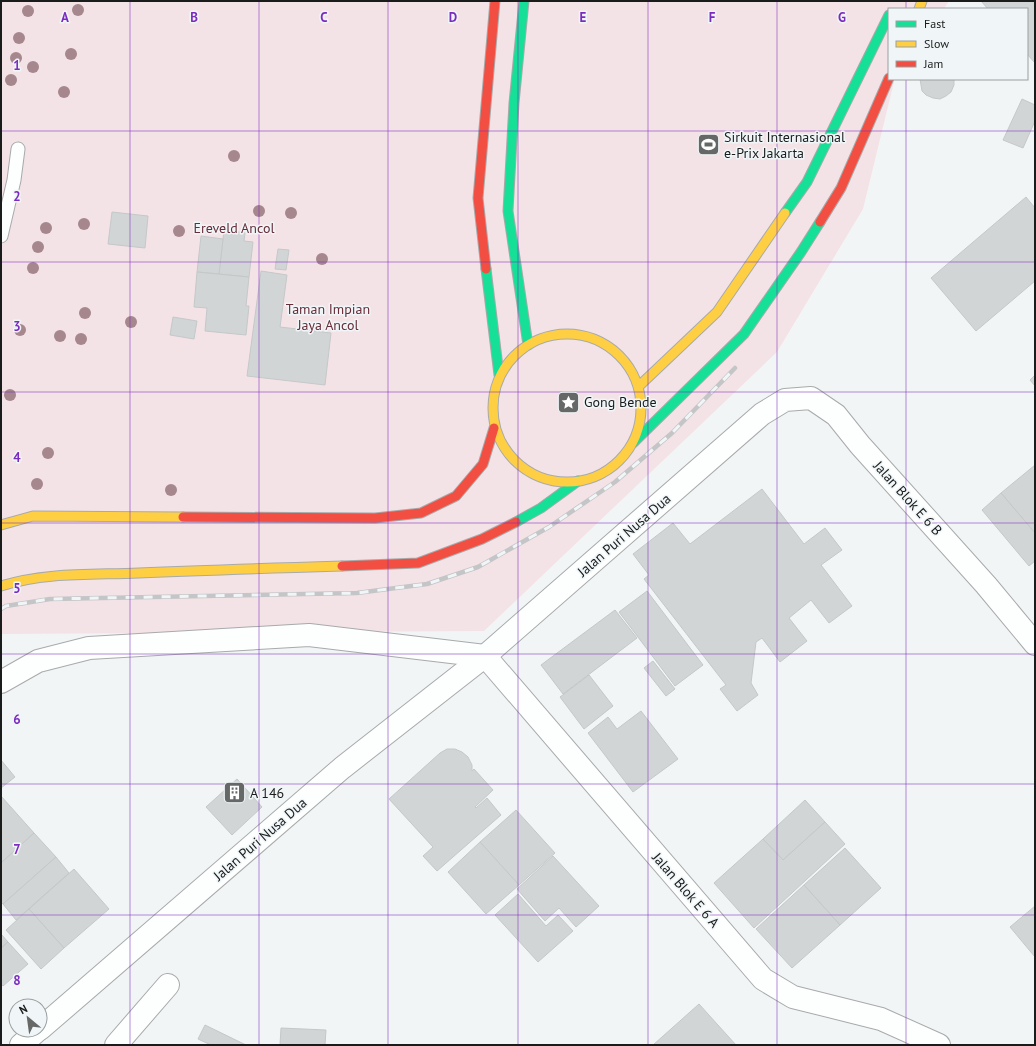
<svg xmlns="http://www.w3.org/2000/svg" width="1036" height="1046" font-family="'PT Sans',sans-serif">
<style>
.green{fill:#f4e3e6}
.building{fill:#d2d5d5;stroke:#c5c8c9}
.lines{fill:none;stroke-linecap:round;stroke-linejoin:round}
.lane-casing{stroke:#a8aaab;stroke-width:15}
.street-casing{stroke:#a8aaab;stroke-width:24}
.fast-casing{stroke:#a8aaab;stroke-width:11}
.slow-casing{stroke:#a8aaab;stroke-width:11}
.jam-casing{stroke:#a8aaab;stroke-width:11}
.lane{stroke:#fdfefe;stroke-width:13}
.street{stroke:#fdfefe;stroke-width:22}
.fast{stroke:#16e098;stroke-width:9}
.slow{stroke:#ffcf43;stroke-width:9}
.jam{stroke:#f24e42;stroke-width:9}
.rail-casing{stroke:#c4c5c6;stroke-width:4.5}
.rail{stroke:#f0f6f8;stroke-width:3;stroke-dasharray:9;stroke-linecap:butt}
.tree{fill:#a6878e}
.grid{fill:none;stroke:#7b2cbf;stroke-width:1;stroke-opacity:0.55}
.labels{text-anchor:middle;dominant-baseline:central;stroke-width:3;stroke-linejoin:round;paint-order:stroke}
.poi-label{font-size:14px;fill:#1a1c1c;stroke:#f0f6f8;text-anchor:start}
.park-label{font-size:14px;fill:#682d39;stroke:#f0f6f8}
.street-label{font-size:14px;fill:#1a1c1c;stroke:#f0f6f8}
.grid-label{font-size:13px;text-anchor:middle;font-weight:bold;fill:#7b2cbf;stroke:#f0f6f8;stroke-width:3;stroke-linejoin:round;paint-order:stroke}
</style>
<rect width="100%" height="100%" fill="#f2f5f6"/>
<!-- green -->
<path class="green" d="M 1,1 L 949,1 L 944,9 L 889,9 L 889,79 L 894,82 L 863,209 L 777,352 L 484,631 L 1,634 Z"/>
<!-- building -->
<g class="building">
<path d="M 981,1 L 1035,1 L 1035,63 L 1027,54 L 1027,9 L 988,9 Z"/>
<path d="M 920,79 L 954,79 L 954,85 L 951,92 L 946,96 L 940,99 L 933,98 L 926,95 L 922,91 Z"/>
<path d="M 1022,99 L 1035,105 L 1035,121 L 1023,148 L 1003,140 Z"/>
<path d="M 1026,197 L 1035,208 L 1035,281 L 976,331 L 931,278 Z"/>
<path d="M 112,212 L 148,216 L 145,248 L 108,244 Z"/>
<path d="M 224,230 L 245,233 L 244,241 L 253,242 L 249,277 L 219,274 Z"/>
<path d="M 201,236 L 223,239 L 219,274 L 197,272 Z"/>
<path d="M 278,249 L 289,250 L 286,270 L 275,269 Z"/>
<path d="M 261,271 L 287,275 L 280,327 L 331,333 L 325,385 L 247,376 Z"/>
<path d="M 197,272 L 249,277 L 246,306 L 249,306 L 246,335 L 205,331 L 207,308 L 194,307 Z"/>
<path d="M 173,317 L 197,321 L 194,339 L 170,335 Z"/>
<path d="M 1035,375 L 1035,386 L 1030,380 Z"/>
<path d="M 1035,465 L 1035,533 L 1001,493 Z"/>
<path d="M 762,489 L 804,544 L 825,528 L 842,550 L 821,565 L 852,606 L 829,623 L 811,600 L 789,618 L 807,641 L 780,662 L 762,638 L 756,642 L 751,683 L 758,695 L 737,711 L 720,689 L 726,685 L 644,579 L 649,575 L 633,554 L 673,523 L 690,544 Z"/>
<path d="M 1001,493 L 1035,533 L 1035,561 L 1029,566 L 982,510 Z"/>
<path d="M 647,591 L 703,665 L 675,686 L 619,612 Z"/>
<path d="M 615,610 L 637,638 L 563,694 L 541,665 Z"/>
<path d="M 653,661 L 675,689 L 666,696 L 644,668 Z"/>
<path d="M 589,675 L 613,706 L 584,729 L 560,697 Z"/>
<path d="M 641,711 L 678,759 L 633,792 L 588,733 L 608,717 L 617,729 Z"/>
<path d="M 447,749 L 455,749 L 462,752 L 468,757 L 472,765 L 472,771 L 474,769 L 493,790 L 475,807 L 476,808 L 487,798 L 501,815 L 437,871 L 423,856 L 433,847 L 389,799 L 440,753 Z"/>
<path d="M 1,760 L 15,777 L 1,788 Z"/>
<path d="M 237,779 L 262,807 L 232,835 L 206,807 Z"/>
<path d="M 1,796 L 34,833 L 1,863 Z"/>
<path d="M 805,800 L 825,822 L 783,860 L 763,839 Z"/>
<path d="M 516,810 L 555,853 L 519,885 L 480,842 Z"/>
<path d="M 825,822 L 845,844 L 754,928 L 714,883 L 763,839 L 783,860 Z"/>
<path d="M 34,833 L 56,857 L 3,904 L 1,902 L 1,863 Z"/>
<path d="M 480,842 L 519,885 L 486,914 L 448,872 Z"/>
<path d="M 845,848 L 881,888 L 840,925 L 804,885 Z"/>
<path d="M 553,856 L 599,906 L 576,927 L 559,908 L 545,921 L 517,889 Z"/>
<path d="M 56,857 L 69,873 L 16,920 L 3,904 Z"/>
<path d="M 74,869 L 109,909 L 64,948 L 29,909 Z"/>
<path d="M 804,885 L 840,925 L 792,968 L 756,929 Z"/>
<path d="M 518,894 L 546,926 L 558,915 L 573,931 L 538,962 L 495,915 Z"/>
<path d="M 1035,906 L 1035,957 L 1010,927 Z"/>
<path d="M 29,909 L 64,948 L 41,969 L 6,930 Z"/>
<path d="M 1,934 L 8,942 L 1,948 Z"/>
<path d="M 8,942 L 28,964 L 3,986 L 1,984 L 1,948 Z"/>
<path d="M 699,1004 L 736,1045 L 653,1045 Z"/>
<path d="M 205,1025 L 246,1045 L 211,1045 L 198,1039 Z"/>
<path d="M 281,1028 L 326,1030 L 325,1045 L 280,1045 Z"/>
</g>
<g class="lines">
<defs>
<path id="lane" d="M 1,236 L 14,180 L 18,149"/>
<g id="street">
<path d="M 1,682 L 38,661 L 89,648 L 309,635 L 485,656 L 763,979 L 793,997 L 881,1019 L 939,1045"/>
<path d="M 40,1029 L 342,768 L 485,656 L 762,414 L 785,400 L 811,398 L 836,415 L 860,445 L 986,585 L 1035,644"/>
<path d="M 21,1045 L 38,1030"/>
<path d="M 116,1045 L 168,985"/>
</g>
<g id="fast">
<path d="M 524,1 L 514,103 L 508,211 L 528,345"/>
<path d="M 785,213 L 807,182 L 889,15"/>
<path d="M 486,269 L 499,375"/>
<path d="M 633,443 L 744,334 L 801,252 L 820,222"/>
<path d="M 516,522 L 541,508 L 578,481"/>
</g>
<g id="slow">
<path d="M 919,9 L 922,1"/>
<circle cx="567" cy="408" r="74"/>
<path d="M 639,386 L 717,312 L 785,213"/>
<path d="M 1,525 L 33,516 L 183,517"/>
<path d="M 1,586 C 46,572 92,575 139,573 C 207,570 274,568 342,566"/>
</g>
<g id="jam">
<path d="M 820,222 L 841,188 L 889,78"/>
<path d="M 486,269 L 478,198 L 495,1"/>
<path d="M 183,517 L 375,518 L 421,513 L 456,496 L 483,464 L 494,428"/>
<path d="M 342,566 L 418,563 L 482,539 L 516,522"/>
</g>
</defs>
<!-- lane casing -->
<use href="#lane" class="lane-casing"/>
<!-- street casing -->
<use href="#street" class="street-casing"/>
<!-- fast casing -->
<use href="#fast" class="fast-casing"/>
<!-- slow casing -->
<use href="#slow" class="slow-casing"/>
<!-- jam casing -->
<use href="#jam" class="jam-casing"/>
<!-- lane -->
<use href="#lane" class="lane"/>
<!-- street -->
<use href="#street" class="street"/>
<!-- fast -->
<use href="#fast" class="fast"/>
<!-- slow -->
<use href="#slow" class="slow"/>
<!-- jam -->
<use href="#jam" class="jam"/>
<defs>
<path id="rail" d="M 1,609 L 6,606 L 50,599 L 357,593 L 427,584 L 478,567 L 549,527 L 615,482 L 672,433 L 735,368"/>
</defs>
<!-- rail casing -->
<use href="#rail" class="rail-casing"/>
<!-- rail -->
<use href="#rail" class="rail"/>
</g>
<!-- trees -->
<g class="tree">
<circle cx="78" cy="10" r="6"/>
<circle cx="28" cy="11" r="6"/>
<circle cx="19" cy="38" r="6"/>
<circle cx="71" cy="54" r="6"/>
<circle cx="16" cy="58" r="6"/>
<circle cx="33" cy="67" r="6"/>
<circle cx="11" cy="80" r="6"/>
<circle cx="64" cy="92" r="6"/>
<circle cx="234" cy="156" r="6"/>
<circle cx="259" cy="211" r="6"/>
<circle cx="291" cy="213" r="6"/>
<circle cx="84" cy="224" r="6"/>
<circle cx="46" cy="228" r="6"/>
<circle cx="179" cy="231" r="6"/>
<circle cx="38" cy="247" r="6"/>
<circle cx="322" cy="259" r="6"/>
<circle cx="33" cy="268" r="6"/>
<circle cx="85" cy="313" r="6"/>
<circle cx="131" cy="322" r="6"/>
<circle cx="20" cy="330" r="6"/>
<circle cx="60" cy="336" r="6"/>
<circle cx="81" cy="339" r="6"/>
<circle cx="10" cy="395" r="6"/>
<circle cx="48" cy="453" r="6"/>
<circle cx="37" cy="484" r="6"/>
<circle cx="171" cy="490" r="6"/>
</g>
<!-- grid -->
<path class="grid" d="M 130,1 L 130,1045M 259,1 L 259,1045M 388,1 L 388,1045M 518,1 L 518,1045M 648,1 L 648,1045M 777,1 L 777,1045M 906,1 L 906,9M 906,79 L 906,1045M 1,131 L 1035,131M 1,262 L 1035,262M 1,392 L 1035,392M 1,523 L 1035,523M 1,654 L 1035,654M 1,784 L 1035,784M 1,915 L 1035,915"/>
<!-- icons -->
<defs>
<symbol id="stadium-square" viewBox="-11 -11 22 22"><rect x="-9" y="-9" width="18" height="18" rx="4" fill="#666868" stroke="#f0f6f8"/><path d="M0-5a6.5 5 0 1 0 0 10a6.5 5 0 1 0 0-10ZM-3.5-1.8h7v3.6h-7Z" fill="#fff"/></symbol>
<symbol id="sight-square" viewBox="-11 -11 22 22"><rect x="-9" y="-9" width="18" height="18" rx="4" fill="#666868" stroke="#f0f6f8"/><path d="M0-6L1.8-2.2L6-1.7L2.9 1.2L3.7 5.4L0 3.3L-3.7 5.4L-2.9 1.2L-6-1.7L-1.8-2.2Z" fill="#fff"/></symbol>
<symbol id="building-square" viewBox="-11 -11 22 22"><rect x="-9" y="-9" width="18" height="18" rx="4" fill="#666868" stroke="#f0f6f8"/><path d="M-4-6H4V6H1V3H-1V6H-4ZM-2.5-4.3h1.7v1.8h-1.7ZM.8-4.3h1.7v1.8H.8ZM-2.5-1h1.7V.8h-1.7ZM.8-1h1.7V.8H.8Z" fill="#fff"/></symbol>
</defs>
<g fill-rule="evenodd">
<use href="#stadium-square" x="696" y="132" width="25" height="25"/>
<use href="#sight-square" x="556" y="390" width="25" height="25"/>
<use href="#building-square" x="222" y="780" width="25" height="25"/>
</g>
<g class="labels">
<!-- poi labels -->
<g class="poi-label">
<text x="724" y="137">Sirkuit Internasional<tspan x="724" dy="16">e-Prix Jakarta</tspan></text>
<text x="584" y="402">Gong Bende</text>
<text x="250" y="793">A 146</text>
</g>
<!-- park labels -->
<g class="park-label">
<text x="234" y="228">Ereveld Ancol</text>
<text x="328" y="309">Taman Impian<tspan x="328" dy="16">Jaya Ancol</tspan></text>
</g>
<!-- street labels -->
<g class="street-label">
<text transform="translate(908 498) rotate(48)">Jalan Blok E 6 B</text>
<text transform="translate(624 535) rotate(-41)">Jalan Puri Nusa Dua</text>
<text transform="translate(260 839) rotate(-41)">Jalan Puri Nusa Dua</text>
<text transform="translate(686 890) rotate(49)">Jalan Blok E 6 A</text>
</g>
</g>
<g class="grid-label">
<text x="65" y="22">A</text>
<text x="194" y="22">B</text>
<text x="324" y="22">C</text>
<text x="453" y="22">D</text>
<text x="583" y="22">E</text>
<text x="712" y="22">F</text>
<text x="842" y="22">G</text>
<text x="17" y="70">1</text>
<text x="17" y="201">2</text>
<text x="17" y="331">3</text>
<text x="17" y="462">4</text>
<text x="17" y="593">5</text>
<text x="17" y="724">6</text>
<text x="17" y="854">7</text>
<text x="17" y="985">8</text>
</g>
<!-- border -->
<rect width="1036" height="1046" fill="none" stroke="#1a1c1c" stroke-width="4"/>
<!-- legend -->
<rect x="888" y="8" width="140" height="72" fill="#f0f6f8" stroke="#9a9fa0"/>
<rect x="896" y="21" width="20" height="6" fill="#16e098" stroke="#9a9fa0"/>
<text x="924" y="28" font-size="12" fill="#1a1c1c">Fast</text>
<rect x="896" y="41" width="20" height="6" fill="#ffcf43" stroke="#9a9fa0"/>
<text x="924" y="48" font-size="12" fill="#1a1c1c">Slow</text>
<rect x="896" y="61" width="20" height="6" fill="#f24e42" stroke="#9a9fa0"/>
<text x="924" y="68" font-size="12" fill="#1a1c1c">Jam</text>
<!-- north arrow -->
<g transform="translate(28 1018) rotate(331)"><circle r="19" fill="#f0f6f8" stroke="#9a9fa0"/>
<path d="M0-3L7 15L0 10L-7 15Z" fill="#666868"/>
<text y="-6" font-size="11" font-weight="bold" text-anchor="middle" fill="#1a1c1c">N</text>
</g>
</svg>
